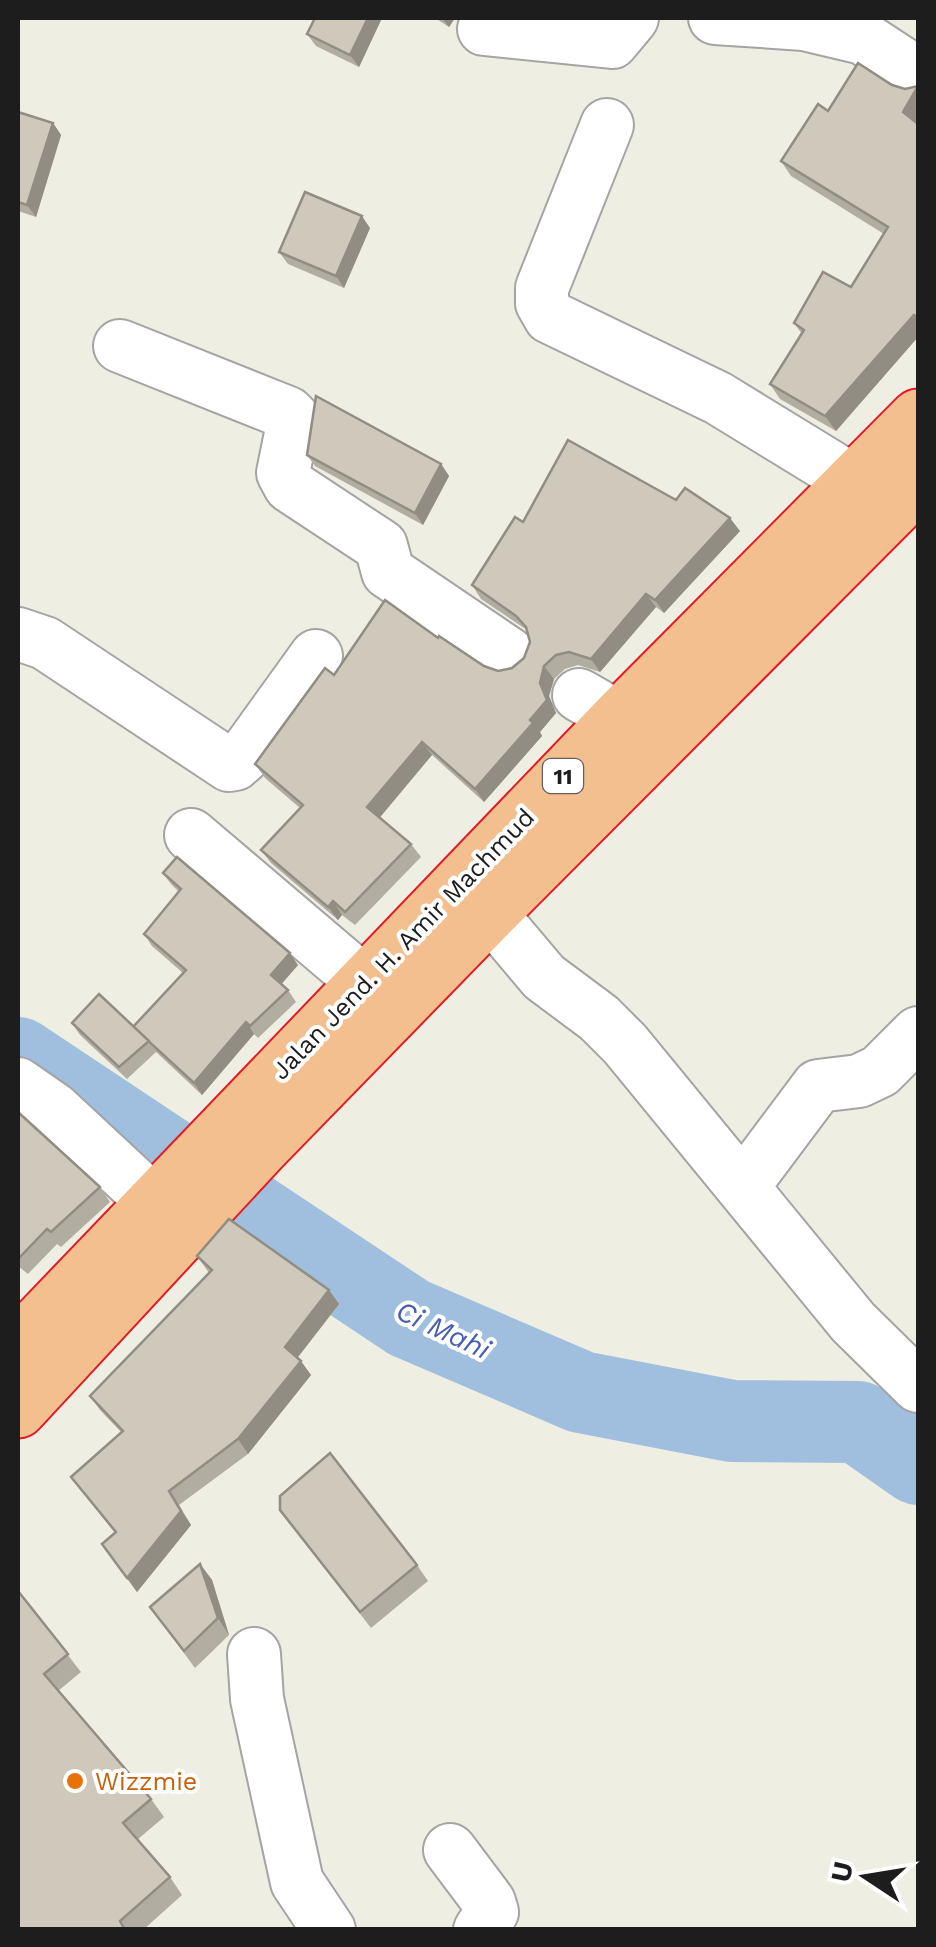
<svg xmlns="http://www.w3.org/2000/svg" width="936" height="1947" font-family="'Work Sans',sans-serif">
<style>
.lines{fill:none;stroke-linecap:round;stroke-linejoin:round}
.river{stroke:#a0bfdf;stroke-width:82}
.minor-casing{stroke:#a4a4a4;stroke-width:56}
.trunk-casing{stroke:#e01c28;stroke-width:59}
.minor{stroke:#fff;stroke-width:52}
.trunk{stroke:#f4bf8e;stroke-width:55}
.wall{fill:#b2ada1}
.shaded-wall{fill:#918d83}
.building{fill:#cfc9bb;stroke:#918d83;stroke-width:2.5}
.food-dot{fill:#e8710a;stroke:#fff;stroke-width:4}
.labels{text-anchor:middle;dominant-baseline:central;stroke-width:8;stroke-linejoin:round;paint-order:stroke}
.shield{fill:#fff;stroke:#616161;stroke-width:2.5}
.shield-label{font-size:22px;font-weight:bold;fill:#1d1d1d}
.street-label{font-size:25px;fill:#1d1d1d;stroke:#fff}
.food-label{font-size:25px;fill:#c56008;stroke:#fff;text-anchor:start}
.water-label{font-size:28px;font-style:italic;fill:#465db0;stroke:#fff}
</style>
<rect width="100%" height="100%" fill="#efeee2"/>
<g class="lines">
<!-- river -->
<path class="river" d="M 18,1058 L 409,1318 L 581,1392 L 732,1421 L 858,1422 L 918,1464"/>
<defs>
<g id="minor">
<path d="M 715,18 L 804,24 L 863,38 L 918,74"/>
<path d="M 484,29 L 612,42 L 632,18"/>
<path d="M 607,125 L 542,288 L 542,303 L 550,317 L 718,398 L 855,482"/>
<path d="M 120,346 L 288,413 L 294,419 L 283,473 L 290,486 L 381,546 L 388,572 L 509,654"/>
<path d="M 18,634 L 45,643 L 229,765 L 235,764 L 244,756 L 316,656"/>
<path d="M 579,695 L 619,718"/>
<path d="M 191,835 L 365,983"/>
<path d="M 490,913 L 544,977 L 599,1018 L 625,1044 L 853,1322 L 918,1386"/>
<path d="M 18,1084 L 54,1109 L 155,1203"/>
<path d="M 744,1185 L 818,1086 L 859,1081 L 880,1071 L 918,1033"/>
<path d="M 254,1654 L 257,1699 L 297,1882 L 329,1930"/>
<path d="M 450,1850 L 489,1902 L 492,1912 L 480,1930"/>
</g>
<g id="trunk">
<path d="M 18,1345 L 619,718 L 918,417"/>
<path d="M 18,1410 L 262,1147 L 490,913 L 918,484"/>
</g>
</defs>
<!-- minor casing -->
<use href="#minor" class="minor-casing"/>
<!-- trunk casing -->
<use href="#trunk" class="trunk-casing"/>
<!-- minor -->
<use href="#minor" class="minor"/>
<!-- trunk -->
<use href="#trunk" class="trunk"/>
</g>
<!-- wall -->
<g class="wall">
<path d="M 382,18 L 359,67 L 316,46 L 307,34 Z"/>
<path d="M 435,18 L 455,18 L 449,27 Z"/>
<path d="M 828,111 L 918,124 L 918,337 L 836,431 L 780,399 L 770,384 L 802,334 L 794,323 L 851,287 L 884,234 L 791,176 L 781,161 Z"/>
<path d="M 18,112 L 53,123 L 61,135 L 36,217 L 18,211 Z"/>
<path d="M 370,228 L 344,288 L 288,264 L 279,252 Z"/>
<path d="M 307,455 L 441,464 L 449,476 L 423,525 L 315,466 Z"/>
<path d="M 676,500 L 740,531 L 664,613 L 656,607 L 600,672 L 578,665 L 565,669 L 554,679 L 549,696 L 556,713 L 540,732 L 542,736 L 484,802 L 432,755 L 379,817 L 411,844 L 421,857 L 355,925 L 342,915 L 338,920 L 271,863 L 261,850 L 300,808 L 265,778 L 255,764 L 334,675 L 438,638 L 484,666 L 498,671 L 512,668 L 524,658 L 530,642 L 527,630 L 481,599 L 472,585 L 523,522 Z"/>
<path d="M 163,873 L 298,965 L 281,984 L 288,990 L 296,1002 L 258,1038 L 254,1034 L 202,1095 L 156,1052 L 127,1079 L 80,1035 L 72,1023 L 133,1027 L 183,973 L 152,946 L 144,934 L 179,892 L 171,884 Z"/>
<path d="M 18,1112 L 100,1187 L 110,1202 L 61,1247 L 57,1244 L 28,1274 L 18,1266 Z"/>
<path d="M 197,1256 L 329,1290 L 339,1304 L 297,1358 L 311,1375 L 248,1454 L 179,1505 L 191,1525 L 137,1592 L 112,1558 L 115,1533 L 71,1477 L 121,1432 L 100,1410 L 90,1396 L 209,1273 Z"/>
<path d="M 280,1510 L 417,1565 L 428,1581 L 371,1628 Z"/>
<path d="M 200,1564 L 212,1580 L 229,1635 L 195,1668 L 150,1607 Z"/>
<path d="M 18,1591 L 81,1672 L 58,1691 L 151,1799 L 164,1817 L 137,1840 L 170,1877 L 182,1895 L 143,1930 L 18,1930 Z"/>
</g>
<!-- shaded-wall -->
<g class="shaded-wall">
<path d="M 368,18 L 382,18 L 359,67 L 350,55 Z"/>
<path d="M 442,18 L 455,18 L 449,27 Z"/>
<path d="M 918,87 L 918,119 L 913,127 L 903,112 Z"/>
<path d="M 53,123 L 61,135 L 36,217 L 27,205 Z"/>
<path d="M 362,216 L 370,228 L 344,288 L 336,276 Z"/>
<path d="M 914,315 L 918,322 L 918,337 L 836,431 L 825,416 Z"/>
<path d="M 441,464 L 449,476 L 423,525 L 415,513 Z"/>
<path d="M 730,518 L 740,531 L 664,613 L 655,600 Z"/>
<path d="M 646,594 L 656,607 L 600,672 L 591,659 Z"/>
<path d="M 544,666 L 554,679 L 549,696 L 556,713 L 540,732 L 542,736 L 484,802 L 475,789 L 530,720 Z"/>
<path d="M 422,742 L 432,755 L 377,821 L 367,807 Z"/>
<path d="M 333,901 L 342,915 L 338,920 L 328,907 Z"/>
<path d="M 290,953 L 298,965 L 279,987 L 271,975 Z"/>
<path d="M 246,1022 L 254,1034 L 202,1095 L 194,1083 Z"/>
<path d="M 329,1290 L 339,1304 L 295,1361 L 285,1347 Z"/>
<path d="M 301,1361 L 311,1375 L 248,1454 L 238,1439 Z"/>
<path d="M 169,1491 L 191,1525 L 137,1592 L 127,1578 Z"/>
<path d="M 200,1564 L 212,1580 L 229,1635 L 218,1618 Z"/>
</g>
<!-- building -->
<g class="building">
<path d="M 315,18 L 368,18 L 350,55 L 307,34 Z"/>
<path d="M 858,63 L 892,85 L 905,89 L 918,86 L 903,112 L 918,124 L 918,318 L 914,315 L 825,416 L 770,384 L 804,330 L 794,323 L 823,272 L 851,287 L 888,227 L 781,161 L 818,104 L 828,111 Z"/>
<path d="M 18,112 L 53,123 L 27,205 L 18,202 Z"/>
<path d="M 305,192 L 362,216 L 336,276 L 279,252 Z"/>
<path d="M 316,396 L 441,464 L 415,513 L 307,455 Z"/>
<path d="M 568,440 L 676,500 L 685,488 L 730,518 L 655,600 L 646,594 L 591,659 L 569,652 L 556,655 L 544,666 L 540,683 L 547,700 L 530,720 L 533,723 L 475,789 L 422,742 L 367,807 L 411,844 L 345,912 L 333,901 L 328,907 L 261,850 L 303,805 L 255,764 L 325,668 L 334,675 L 385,600 L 438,638 L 439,636 L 484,666 L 498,671 L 512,668 L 524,658 L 530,642 L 526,627 L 516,616 L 472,585 L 515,517 L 523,522 Z"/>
<path d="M 177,857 L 290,953 L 271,975 L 288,990 L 250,1026 L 246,1022 L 194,1083 L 133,1027 L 186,970 L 144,934 L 181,889 L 163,873 Z"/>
<path d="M 99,994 L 149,1041 L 119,1067 L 72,1023 Z"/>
<path d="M 18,1112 L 100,1187 L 51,1232 L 47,1229 L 18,1259 Z"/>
<path d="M 229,1219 L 329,1290 L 285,1347 L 301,1361 L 238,1439 L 169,1491 L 181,1511 L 127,1578 L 102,1544 L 116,1532 L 71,1477 L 123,1431 L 90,1396 L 212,1270 L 197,1256 Z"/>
<path d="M 330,1453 L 417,1565 L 360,1612 L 280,1510 L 280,1496 Z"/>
<path d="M 200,1564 L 218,1618 L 184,1651 L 150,1607 Z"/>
<path d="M 18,1591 L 68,1654 L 44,1674 L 151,1799 L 123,1823 L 170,1877 L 120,1921 L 125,1930 L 18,1930 L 18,1905 L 19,1904 L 18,1901 Z"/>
</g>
<!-- markers -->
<circle class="food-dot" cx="75" cy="1781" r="10"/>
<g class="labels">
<!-- shield labels -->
<rect class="shield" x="543" y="759" width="40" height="34" rx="8"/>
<g class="shield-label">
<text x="563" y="776">11</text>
</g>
<!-- street labels -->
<g class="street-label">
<text transform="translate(403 944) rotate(-46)">Jalan Jend. H. Amir Machmud</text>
</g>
<!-- food labels -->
<g class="food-label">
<text x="95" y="1781">Wizzmie</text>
</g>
<!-- water labels -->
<g class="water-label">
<text transform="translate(443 1330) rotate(25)">Ci Mahi</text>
</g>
</g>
<!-- border -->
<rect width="936" height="1947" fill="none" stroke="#1d1d1d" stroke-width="40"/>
<!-- north arrow -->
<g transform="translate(866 1877) rotate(282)" stroke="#ffffff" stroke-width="8" paint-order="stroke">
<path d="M0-8L18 38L0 25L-18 38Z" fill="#1d1d1d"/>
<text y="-15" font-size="28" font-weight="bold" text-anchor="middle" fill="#1d1d1d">U</text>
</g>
</svg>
